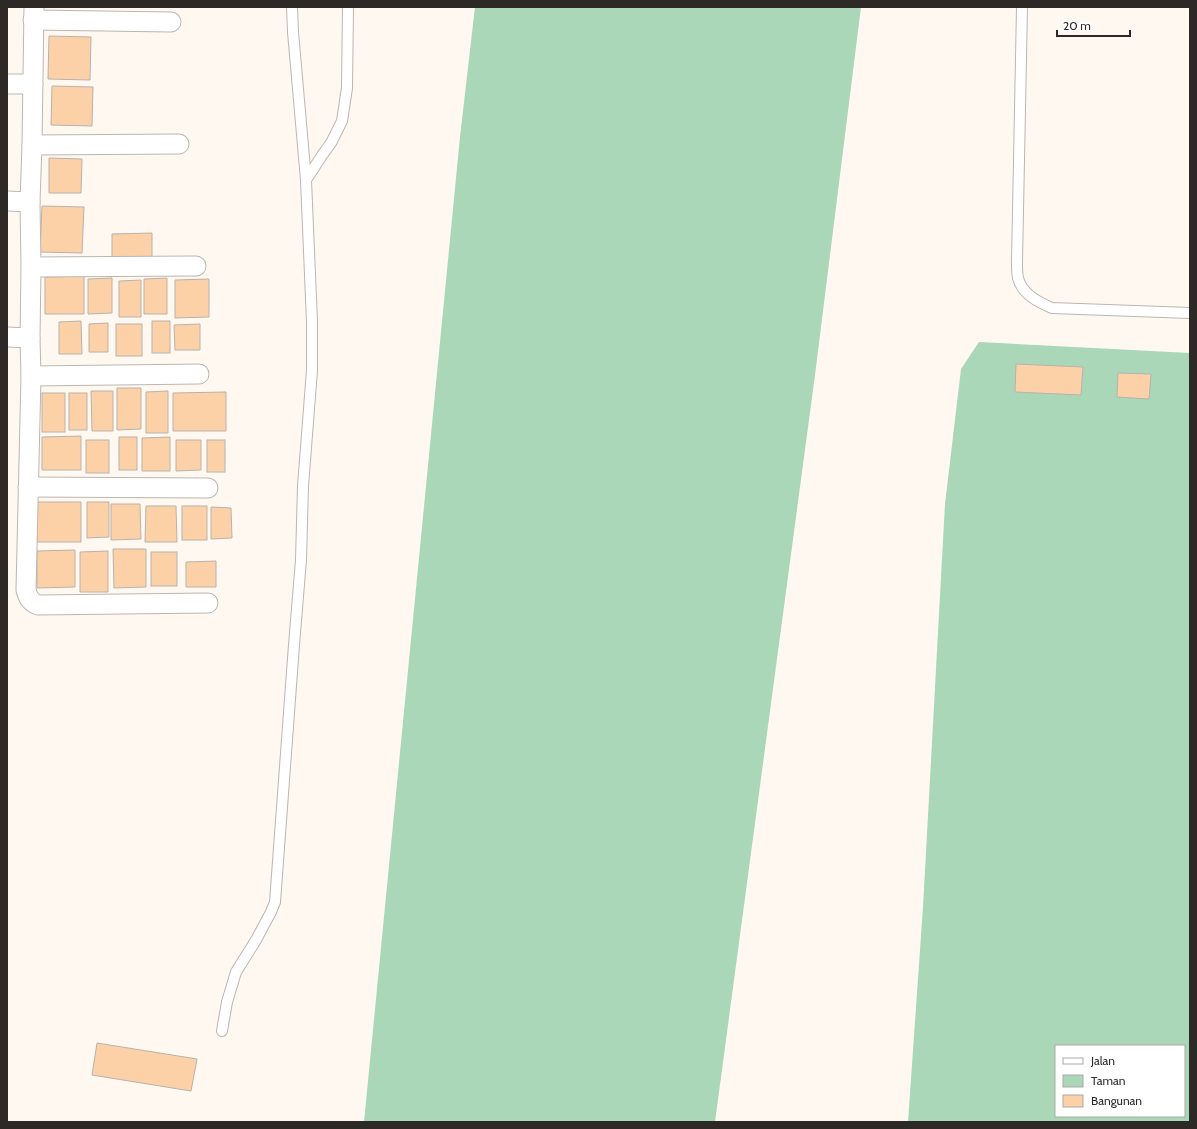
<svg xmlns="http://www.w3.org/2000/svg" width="1197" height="1129" font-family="Cabin,sans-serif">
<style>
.green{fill:#aad7b8;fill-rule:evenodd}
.building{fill:#fdd1a8;stroke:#b8b2ac}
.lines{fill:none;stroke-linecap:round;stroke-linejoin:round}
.lane-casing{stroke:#bcb6b0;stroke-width:12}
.street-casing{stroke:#bcb6b0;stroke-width:21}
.lane{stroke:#fff;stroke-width:10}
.street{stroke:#fff;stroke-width:19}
</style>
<rect width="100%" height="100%" fill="#fff8f1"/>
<!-- green -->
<g class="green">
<path d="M 475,7 L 861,7 L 815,375 L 715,1122 L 364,1122 L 460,137 Z"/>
<path d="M 979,342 L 1190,353 L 1190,1122 L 908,1122 L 923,907 L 945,504 L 961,369 ZM 1056,1046 L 1184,1046 L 1184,1116 L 1056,1116 Z"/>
</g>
<!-- building -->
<g class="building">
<path d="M 49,36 L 91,37 L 90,80 L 48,79 Z"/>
<path d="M 52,86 L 93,87 L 92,126 L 51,125 Z"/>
<path d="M 49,158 L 82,159 L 81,193 L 49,193 Z"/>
<path d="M 42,206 L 84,207 L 82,253 L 40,252 Z"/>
<path d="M 152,233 L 152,259 L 112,260 L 112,234 Z"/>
<path d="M 84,276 L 84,314 L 45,314 L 45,277 Z"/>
<path d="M 112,278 L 112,313 L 88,314 L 88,279 Z"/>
<path d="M 167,278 L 167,314 L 144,314 L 144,279 Z"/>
<path d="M 209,279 L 209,317 L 175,318 L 175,280 Z"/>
<path d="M 141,280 L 141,317 L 119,317 L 119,281 Z"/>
<path d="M 81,321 L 82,354 L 59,354 L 59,322 Z"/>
<rect x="152" y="321" width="18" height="32"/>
<path d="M 108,323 L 108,352 L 89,352 L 89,324 Z"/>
<rect x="116" y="324" width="26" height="32"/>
<path d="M 200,324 L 200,350 L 175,350 L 174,325 Z"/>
<path d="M 1016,364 L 1083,367 L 1081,395 L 1015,392 Z"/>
<path d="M 1118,373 L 1151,374 L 1149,399 L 1117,397 Z"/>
<path d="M 117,388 L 141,388 L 141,429 L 117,430 Z"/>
<path d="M 91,391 L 113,391 L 113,431 L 92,431 Z"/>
<path d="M 168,391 L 168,433 L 146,433 L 146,392 Z"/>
<path d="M 226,392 L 226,431 L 173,431 L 173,393 Z"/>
<rect x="42" y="393" width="23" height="39"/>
<rect x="69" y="393" width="18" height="37"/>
<path d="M 81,436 L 81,470 L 42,470 L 42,437 Z"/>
<rect x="119" y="437" width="18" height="33"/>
<path d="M 170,437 L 170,471 L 142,471 L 142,438 Z"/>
<rect x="86" y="440" width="23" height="33"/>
<path d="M 176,440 L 201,440 L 201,470 L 176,471 Z"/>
<rect x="207" y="440" width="18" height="32"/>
<path d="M 35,502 L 81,502 L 81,542 L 36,542 Z"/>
<path d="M 87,502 L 109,502 L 109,537 L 87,538 Z"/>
<path d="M 111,504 L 140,504 L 141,539 L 111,540 Z"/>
<path d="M 146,506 L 176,506 L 177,542 L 145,542 Z"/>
<rect x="182" y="506" width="25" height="34"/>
<path d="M 211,507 L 231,508 L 232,538 L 211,539 Z"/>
<path d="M 113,549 L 146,549 L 146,587 L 114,588 Z"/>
<path d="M 75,550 L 75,587 L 37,588 L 37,551 Z"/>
<path d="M 108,551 L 108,592 L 80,592 L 80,552 Z"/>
<rect x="151" y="552" width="26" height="34"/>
<path d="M 216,561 L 216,587 L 186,587 L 186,562 Z"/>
<path d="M 97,1043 L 197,1059 L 191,1091 L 92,1075 Z"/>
</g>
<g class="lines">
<defs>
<g id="lane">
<path d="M 1022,7 L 1017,262 C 1017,267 1017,273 1018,278 C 1022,294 1038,302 1052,308 L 1190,313"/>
<path d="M 306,180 L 323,154 L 331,143 L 342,121 L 347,88 L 348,7"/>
<path d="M 222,1031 L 227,1002 L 236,972 L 256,940 L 271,912 L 275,902 L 294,645 L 301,560 L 303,486 L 312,370 L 312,322 L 306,180 L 293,32 L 292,7"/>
</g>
<g id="street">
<path d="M 34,7 L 32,145 L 30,202 L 31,267 L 30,338 L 31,376 L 26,590 C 28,597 30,602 38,605 L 208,603"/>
<path d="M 33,20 L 171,22"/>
<path d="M 7,84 L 33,84"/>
<path d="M 32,145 L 179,144"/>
<path d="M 7,201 L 30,202"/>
<path d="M 31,267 L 196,266"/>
<path d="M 7,337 L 30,338"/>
<path d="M 31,376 L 199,374"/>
<path d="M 28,487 L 208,488"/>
</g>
</defs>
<!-- lane casing -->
<use href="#lane" class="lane-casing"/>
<!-- street casing -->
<use href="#street" class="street-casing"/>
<!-- lane -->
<use href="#lane" class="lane"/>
<!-- street -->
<use href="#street" class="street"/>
</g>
<!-- border -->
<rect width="1197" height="1129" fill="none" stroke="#2c2927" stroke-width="16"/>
<!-- legend -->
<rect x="1055" y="1045" width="130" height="72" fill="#ffffff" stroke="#aba9a9"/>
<rect x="1063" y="1058" width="20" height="6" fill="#ffffff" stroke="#aba9a9"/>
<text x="1091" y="1065" font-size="12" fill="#2c2927">Jalan</text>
<rect x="1063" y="1075" width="20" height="12" fill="#aad7b8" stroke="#aba9a9"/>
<text x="1091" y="1085" font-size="12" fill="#2c2927">Taman</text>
<rect x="1063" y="1095" width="20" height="12" fill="#fdd1a8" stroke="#aba9a9"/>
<text x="1091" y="1105" font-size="12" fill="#2c2927">Bangunan</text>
<!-- scale -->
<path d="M1057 30v6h73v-6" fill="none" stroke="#2c2927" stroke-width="2"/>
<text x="1063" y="30" font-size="12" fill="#2c2927" stroke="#ffffff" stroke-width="3" paint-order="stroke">20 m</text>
</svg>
